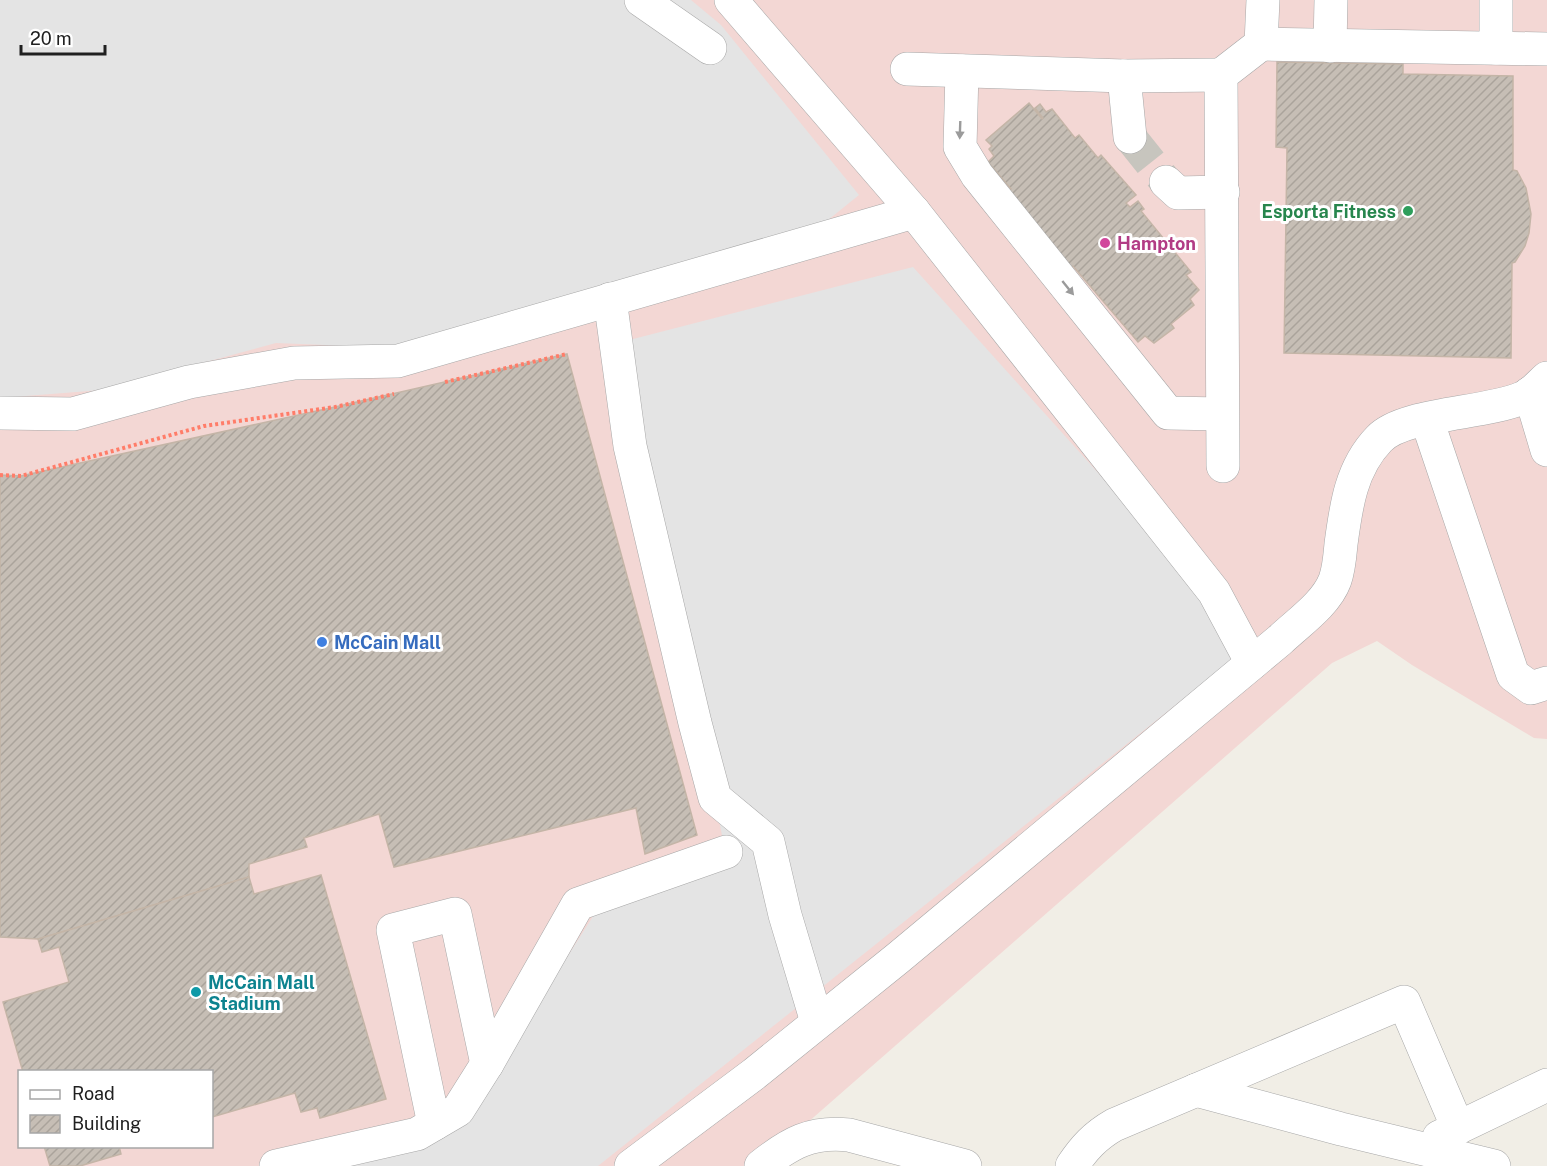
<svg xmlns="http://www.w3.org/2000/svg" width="1547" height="1166" font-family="'Public Sans',sans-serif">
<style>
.commercial{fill:#f3d7d4;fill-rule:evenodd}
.parking{fill:#e4e4e4}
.building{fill:url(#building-hatch);stroke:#c4b5a7;stroke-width:1.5}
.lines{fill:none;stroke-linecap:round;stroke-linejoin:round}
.minor-tunnel{stroke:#c7c5be;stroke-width:33;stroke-dasharray:33 16;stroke-linecap:butt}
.minor-casing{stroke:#a7a7a7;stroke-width:34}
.path{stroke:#ff7d69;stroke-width:4;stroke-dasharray:3 3;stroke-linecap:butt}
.minor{stroke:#fff;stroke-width:33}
.oneway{fill:#9b9b9b}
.leisure-dot{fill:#2e9e5b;stroke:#fff;stroke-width:2}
.hotel-dot{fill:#d1479c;stroke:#fff;stroke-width:2}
.shop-dot{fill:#3f7fe0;stroke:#fff;stroke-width:2}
.culture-dot{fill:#0f9aa8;stroke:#fff;stroke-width:2}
.labels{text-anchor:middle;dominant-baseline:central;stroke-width:6;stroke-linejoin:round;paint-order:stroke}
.leisure-label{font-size:18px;font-weight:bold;fill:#27864d;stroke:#fff;text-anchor:end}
.hotel-label{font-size:18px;font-weight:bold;fill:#b23c85;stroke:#fff;text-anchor:start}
.shop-label{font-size:18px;font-weight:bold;fill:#366cbe;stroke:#fff;text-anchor:start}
.culture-label{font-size:18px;font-weight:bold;fill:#0d838f;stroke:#fff;text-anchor:start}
</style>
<defs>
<pattern id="building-hatch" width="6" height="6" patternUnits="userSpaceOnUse" patternTransform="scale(1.5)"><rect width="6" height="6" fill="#c6beb5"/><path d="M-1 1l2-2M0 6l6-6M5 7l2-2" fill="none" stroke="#aaa39b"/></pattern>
</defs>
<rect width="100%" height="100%" fill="#f1eee6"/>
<!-- commercial -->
<path class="commercial" d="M 0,0 L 1547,0 L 1547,739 L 1534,738 L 1412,665 L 1377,641 L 1332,663 L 758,1166 L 0,1166 ZM 20,1072 L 212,1072 L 212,1146 L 20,1146 Z"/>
<!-- parking -->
<g class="parking">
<path d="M 0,0 L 691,0 L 721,25 L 859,195 L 828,220 L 399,348 L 276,343 L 102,390 L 0,398 Z"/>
<path d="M 913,267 L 1252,644 L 598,1166 L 336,1166 L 466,1115 L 608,893 L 725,852 L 715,798 L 606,346 Z"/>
</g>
<!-- building -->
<g class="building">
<path d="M 1277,62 L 1403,64 L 1403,74 L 1513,76 L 1513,170 L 1517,171 L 1526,188 L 1531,214 L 1529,233 L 1525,246 L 1515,262 L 1512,263 L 1511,358 L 1284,353 L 1287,148 L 1276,147 Z"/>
<path d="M 1029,103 L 1042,119 L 1043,118 L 1035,108 L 1040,104 L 1046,112 L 1052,109 L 1075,138 L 1079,135 L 1098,158 L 1101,155 L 1136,195 L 1126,203 L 1130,207 L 1138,201 L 1144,209 L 1141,211 L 1191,272 L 1186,275 L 1199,290 L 1190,299 L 1194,305 L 1171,324 L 1174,328 L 1154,343 L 1145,336 L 1138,342 L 1073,266 L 1066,272 L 1007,192 L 1011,189 L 988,162 L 994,156 L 989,149 L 992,146 L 986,140 Z"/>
<path d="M 567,354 L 697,835 L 645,854 L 636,808 L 394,867 L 379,814 L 304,838 L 307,847 L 249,864 L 249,877 L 38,939 L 0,937 L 0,475 L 21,476 L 335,407 Z"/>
<path d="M 321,875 L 386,1099 L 320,1118 L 317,1108 L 301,1112 L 295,1093 L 212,1117 L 212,1072 L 23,1072 L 3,1002 L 69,982 L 59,947 L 42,952 L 38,939 L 249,877 L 254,894 Z"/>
<path d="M 44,1146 L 119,1146 L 121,1154 L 80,1166 L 50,1166 Z"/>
</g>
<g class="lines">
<!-- minor-tunnel -->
<path class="minor-tunnel" d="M 1130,137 L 1166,182"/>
<defs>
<g id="minor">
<path d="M 641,0 L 710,48"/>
<path d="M 1496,0 L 1496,48"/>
<path d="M 1261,44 L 1547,49"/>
<path d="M 1330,46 L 1331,0"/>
<path d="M 907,69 L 1124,76 L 1221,75"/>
<path d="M 962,71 L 960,147 L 977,175 L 1168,413 L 1222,414"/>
<path d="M 1124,76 L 1130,137"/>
<path d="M 1166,182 L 1178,193 L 1223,192"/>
<path d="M 914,212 L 1214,592 L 1252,663"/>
<path d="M 610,299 L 630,446 L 695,723 L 715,798 L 768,842 L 785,915 L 817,1022"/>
<path d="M 1530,393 L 1547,450"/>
<path d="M 0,413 L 73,414 L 189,382 L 294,363 L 398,361 L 914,212 L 731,0"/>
<path d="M 1427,420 L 1513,675 L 1531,688 L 1547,683"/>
<path d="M 1223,466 L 1221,75 L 1261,44 L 1263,0"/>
<path d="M 1196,1090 L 1341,1129 L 1494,1166"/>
<path d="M 434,1124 L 393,930 L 455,914 L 487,1064"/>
<path d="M 1439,1137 L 1547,1085"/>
<path d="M 276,1166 L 417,1134 L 458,1110 L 487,1064 L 578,904 L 726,852"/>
<path d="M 631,1166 L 754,1074 L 898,958 L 1280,640 C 1299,622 1326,604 1335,580 C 1339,569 1340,555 1341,544 C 1346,506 1351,468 1379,439 C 1404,413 1485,414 1522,398 C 1532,394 1539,385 1547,378"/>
<path d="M 761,1166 C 790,1143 811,1131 849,1135 L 965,1166"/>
<path d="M 1072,1166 C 1084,1148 1095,1136 1114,1125 L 1404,1002 L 1458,1128"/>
</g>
</defs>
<!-- minor casing -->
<use href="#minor" class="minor-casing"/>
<!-- path -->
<g class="path">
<path d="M 445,382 L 567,354"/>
<path d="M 0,475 L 21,476 L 204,426 L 335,407 L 394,394"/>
</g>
<!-- minor -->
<use href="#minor" class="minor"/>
</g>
<!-- one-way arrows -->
<defs><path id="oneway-solid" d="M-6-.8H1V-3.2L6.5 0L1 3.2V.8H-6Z" transform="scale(1.5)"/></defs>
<g class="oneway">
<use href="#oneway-solid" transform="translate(960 130) rotate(92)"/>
<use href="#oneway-solid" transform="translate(1068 288) rotate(51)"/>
</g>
<!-- markers -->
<circle class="leisure-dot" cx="1408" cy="211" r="6"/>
<circle class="hotel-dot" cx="1105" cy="243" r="6"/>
<circle class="shop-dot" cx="322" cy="642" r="6"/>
<circle class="culture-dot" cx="196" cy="992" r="6"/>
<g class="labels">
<!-- leisure labels -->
<g class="leisure-label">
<text x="1396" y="211">Esporta Fitness</text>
</g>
<!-- hotel labels -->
<g class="hotel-label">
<text x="1117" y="243">Hampton</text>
</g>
<!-- shop labels -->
<g class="shop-label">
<text x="334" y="642">McCain Mall</text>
</g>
<!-- culture labels -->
<g class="culture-label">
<text x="208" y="982">McCain Mall<tspan x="208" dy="21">Stadium</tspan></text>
</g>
</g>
<!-- legend -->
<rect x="18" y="1070" width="195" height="78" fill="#ffffff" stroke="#a6a6a6" stroke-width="1.5"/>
<rect x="30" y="1090" width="30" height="9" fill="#ffffff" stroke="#a6a6a6" stroke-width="1.5"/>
<text x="72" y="1100" font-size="18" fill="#202020">Road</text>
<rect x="30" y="1115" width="30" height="18" fill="url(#building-hatch)" stroke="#a6a6a6" stroke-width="1.5"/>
<text x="72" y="1130" font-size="18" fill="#202020">Building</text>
<!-- scale -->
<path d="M21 45v9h84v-9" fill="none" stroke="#202020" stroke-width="3"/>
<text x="30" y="45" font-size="18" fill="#202020" stroke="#ffffff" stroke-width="4.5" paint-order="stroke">20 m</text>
</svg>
